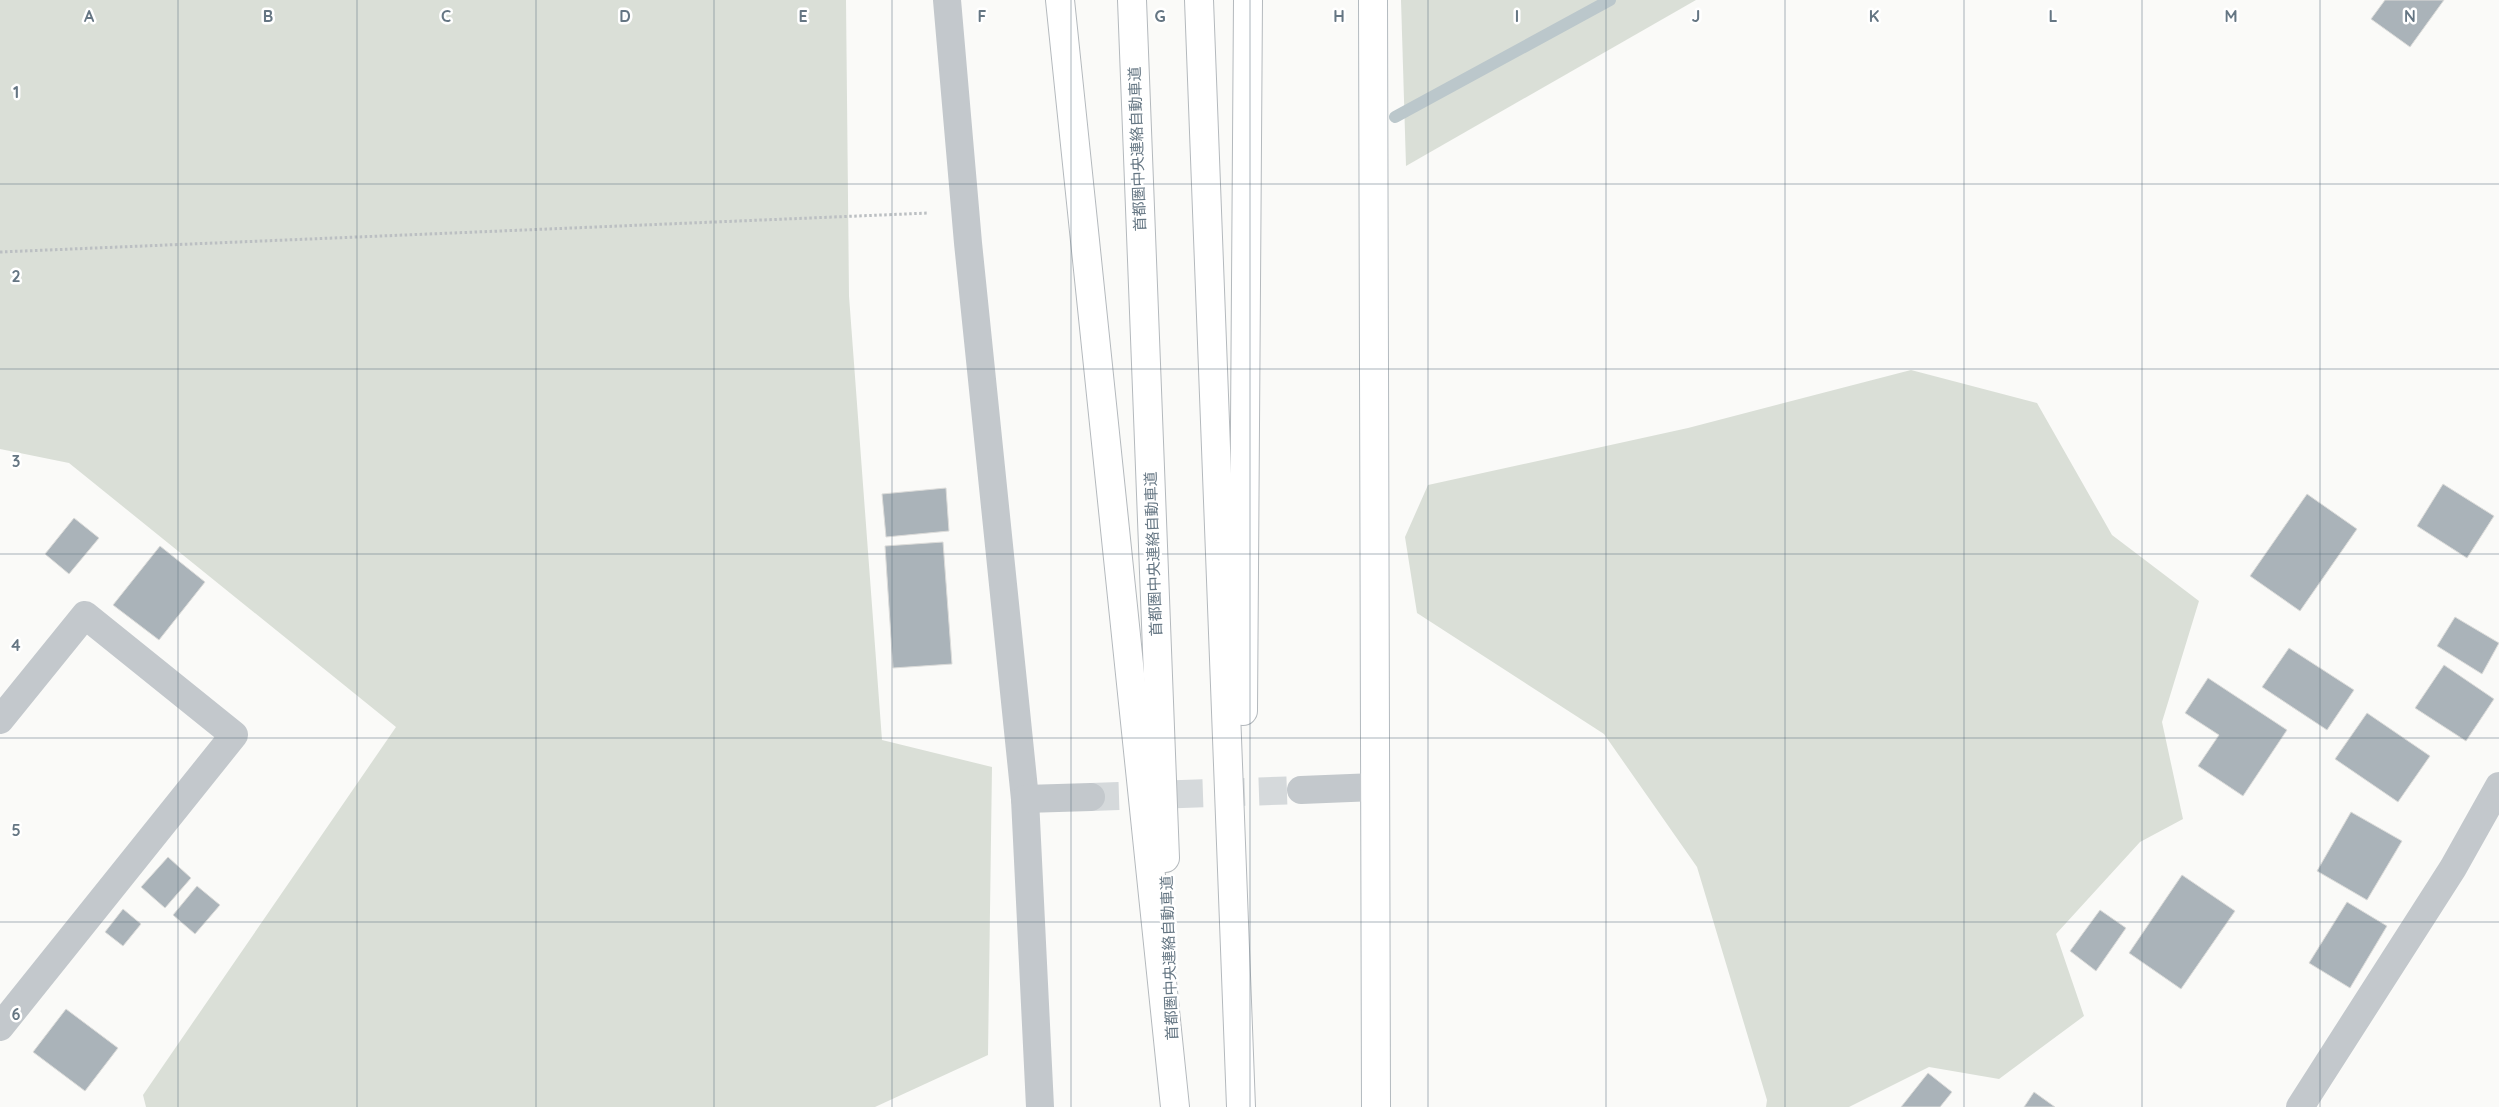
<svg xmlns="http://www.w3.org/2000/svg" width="2499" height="1107" font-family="Quicksand,'Noto Sans JP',sans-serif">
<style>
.green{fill:#dadfd7}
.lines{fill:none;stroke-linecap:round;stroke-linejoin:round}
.stream{stroke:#bbc7cb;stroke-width:12}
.building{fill:#aab3b9;stroke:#dcdcda}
.street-tunnel{stroke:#d5d9db;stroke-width:28;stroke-dasharray:28 14;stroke-linecap:butt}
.secondary-casing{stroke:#b3babf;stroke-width:30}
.highway-casing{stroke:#b4b9bd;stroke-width:30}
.path{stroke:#bbbfc2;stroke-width:3;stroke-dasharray:2.5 2.5;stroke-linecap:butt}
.street{stroke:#c3c8cc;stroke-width:28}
.secondary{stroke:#fff;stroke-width:28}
.highway{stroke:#fff;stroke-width:28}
.grid{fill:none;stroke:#657683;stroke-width:1;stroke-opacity:0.55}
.labels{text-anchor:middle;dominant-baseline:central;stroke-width:5;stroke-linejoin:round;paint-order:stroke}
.street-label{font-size:15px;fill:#657683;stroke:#fff}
.grid-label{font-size:16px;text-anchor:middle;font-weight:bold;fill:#657683;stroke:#fff;stroke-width:5;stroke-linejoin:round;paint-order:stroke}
</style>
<rect width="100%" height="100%" fill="#fafaf8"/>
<!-- green -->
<g class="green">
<path d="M 0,0 L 846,0 L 849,296 L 882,740 L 992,767 L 988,1055 L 875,1107 L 146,1107 L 143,1095 L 396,727 L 69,463 L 0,449 Z"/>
<path d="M 1401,0 L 1696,0 L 1406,166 Z"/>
<path d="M 1911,370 L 2037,403 L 2112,535 L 2199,601 L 2162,722 L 2183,819 L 2140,842 L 2056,934 L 2084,1016 L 1999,1079 L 1929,1067 L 1849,1107 L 1766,1107 L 1767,1100 L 1697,867 L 1604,734 L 1417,613 L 1405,537 L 1428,485 L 1688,428 Z"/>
</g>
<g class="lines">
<!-- stream -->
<path class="stream" d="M 1395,117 L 1610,0"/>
</g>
<!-- building -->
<g class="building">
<path d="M 2385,0 L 2444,0 L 2410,47 L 2371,19 Z"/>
<path d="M 2443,484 L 2494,516 L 2467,558 L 2417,526 Z"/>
<path d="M 946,488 L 949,531 L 886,537 L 882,494 Z"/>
<path d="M 2307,494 L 2357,529 L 2300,611 L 2250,576 Z"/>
<path d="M 74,518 L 99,538 L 69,574 L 45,554 Z"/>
<path d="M 943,542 L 952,664 L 893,668 L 885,546 Z"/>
<path d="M 160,546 L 205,582 L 159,640 L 113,605 Z"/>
<path d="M 2455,617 L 2499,643 L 2482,674 L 2437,646 Z"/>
<path d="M 2289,648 L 2354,690 L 2327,730 L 2262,687 Z"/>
<path d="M 2444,665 L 2494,699 L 2466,741 L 2415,708 Z"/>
<path d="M 2208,678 L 2287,730 L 2243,796 L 2198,766 L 2219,735 L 2185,713 Z"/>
<path d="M 2367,713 L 2430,756 L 2398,802 L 2335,759 Z"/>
<path d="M 2351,812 L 2402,841 L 2367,900 L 2317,871 Z"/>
<path d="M 168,857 L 191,878 L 165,908 L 141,887 Z"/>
<path d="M 2182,875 L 2235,911 L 2181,989 L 2129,953 Z"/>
<path d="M 197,886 L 220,905 L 195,934 L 173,915 Z"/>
<path d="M 2347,902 L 2387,926 L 2350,988 L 2309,963 Z"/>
<path d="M 123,909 L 141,924 L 123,946 L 105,932 Z"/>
<path d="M 2100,910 L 2126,928 L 2096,971 L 2070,951 Z"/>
<path d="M 66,1009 L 118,1048 L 85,1091 L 33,1052 Z"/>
<path d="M 1928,1073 L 1952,1092 L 1940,1107 L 1901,1107 Z"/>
<path d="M 2034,1092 L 2055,1107 L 2024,1107 Z"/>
</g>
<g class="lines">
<!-- street-tunnel -->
<path class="street-tunnel" d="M 1091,797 L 1301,790"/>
<defs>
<path id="secondary" d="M 1373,0 L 1376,1107"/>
<g id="highway">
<path d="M 1060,0 L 1175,1107"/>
<path d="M 1132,0 L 1165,858"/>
<path d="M 1199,0 L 1241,1107"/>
<path d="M 1243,711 L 1248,0"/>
</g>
</defs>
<!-- secondary casing -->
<use href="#secondary" class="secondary-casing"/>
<!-- highway casing -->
<use href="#highway" class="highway-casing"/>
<!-- path -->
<path class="path" d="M 0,252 L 929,213"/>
<!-- street -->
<g class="street">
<path d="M 947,0 L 968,243 L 1025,799 L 1040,1107"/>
<path d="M 0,720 L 85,615 L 234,735 L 0,1027"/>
<path d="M 1301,790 L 1375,787"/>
<path d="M 1025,799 L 1091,797"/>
<path d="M 2300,1107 L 2453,868 L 2499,786"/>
</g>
<!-- secondary -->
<use href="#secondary" class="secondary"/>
<!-- highway -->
<use href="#highway" class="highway"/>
</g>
<!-- grid -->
<path class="grid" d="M 178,0 L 178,1107M 357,0 L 357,1107M 536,0 L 536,1107M 714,0 L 714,1107M 892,0 L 892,1107M 1071,0 L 1071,1107M 1250,0 L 1250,1107M 1428,0 L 1428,1107M 1606,0 L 1606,1107M 1785,0 L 1785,1107M 1964,0 L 1964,1107M 2142,0 L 2142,1107M 2320,0 L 2320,1107M 0,184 L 2499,184M 0,369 L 2499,369M 0,554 L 2499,554M 0,738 L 2499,738M 0,922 L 2499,922"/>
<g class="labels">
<!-- street labels -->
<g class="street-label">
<text transform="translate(1137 149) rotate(-92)">首都圏中央連絡自動車道</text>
<text transform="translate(1153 554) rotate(-92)">首都圏中央連絡自動車道</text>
<text transform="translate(1169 958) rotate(-92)">首都圏中央連絡自動車道</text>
</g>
</g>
<g class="grid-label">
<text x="89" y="22">A</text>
<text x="268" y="22">B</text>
<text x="446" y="22">C</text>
<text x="625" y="22">D</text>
<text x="803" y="22">E</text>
<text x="982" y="22">F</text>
<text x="1160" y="22">G</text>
<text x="1339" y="22">H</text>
<text x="1517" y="22">I</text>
<text x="1696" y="22">J</text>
<text x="1874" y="22">K</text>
<text x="2053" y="22">L</text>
<text x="2231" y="22">M</text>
<text x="2410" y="22">N</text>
<text x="16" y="98">1</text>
<text x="16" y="282">2</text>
<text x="16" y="467">3</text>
<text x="16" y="651">4</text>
<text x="16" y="836">5</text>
<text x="16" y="1020">6</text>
</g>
</svg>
